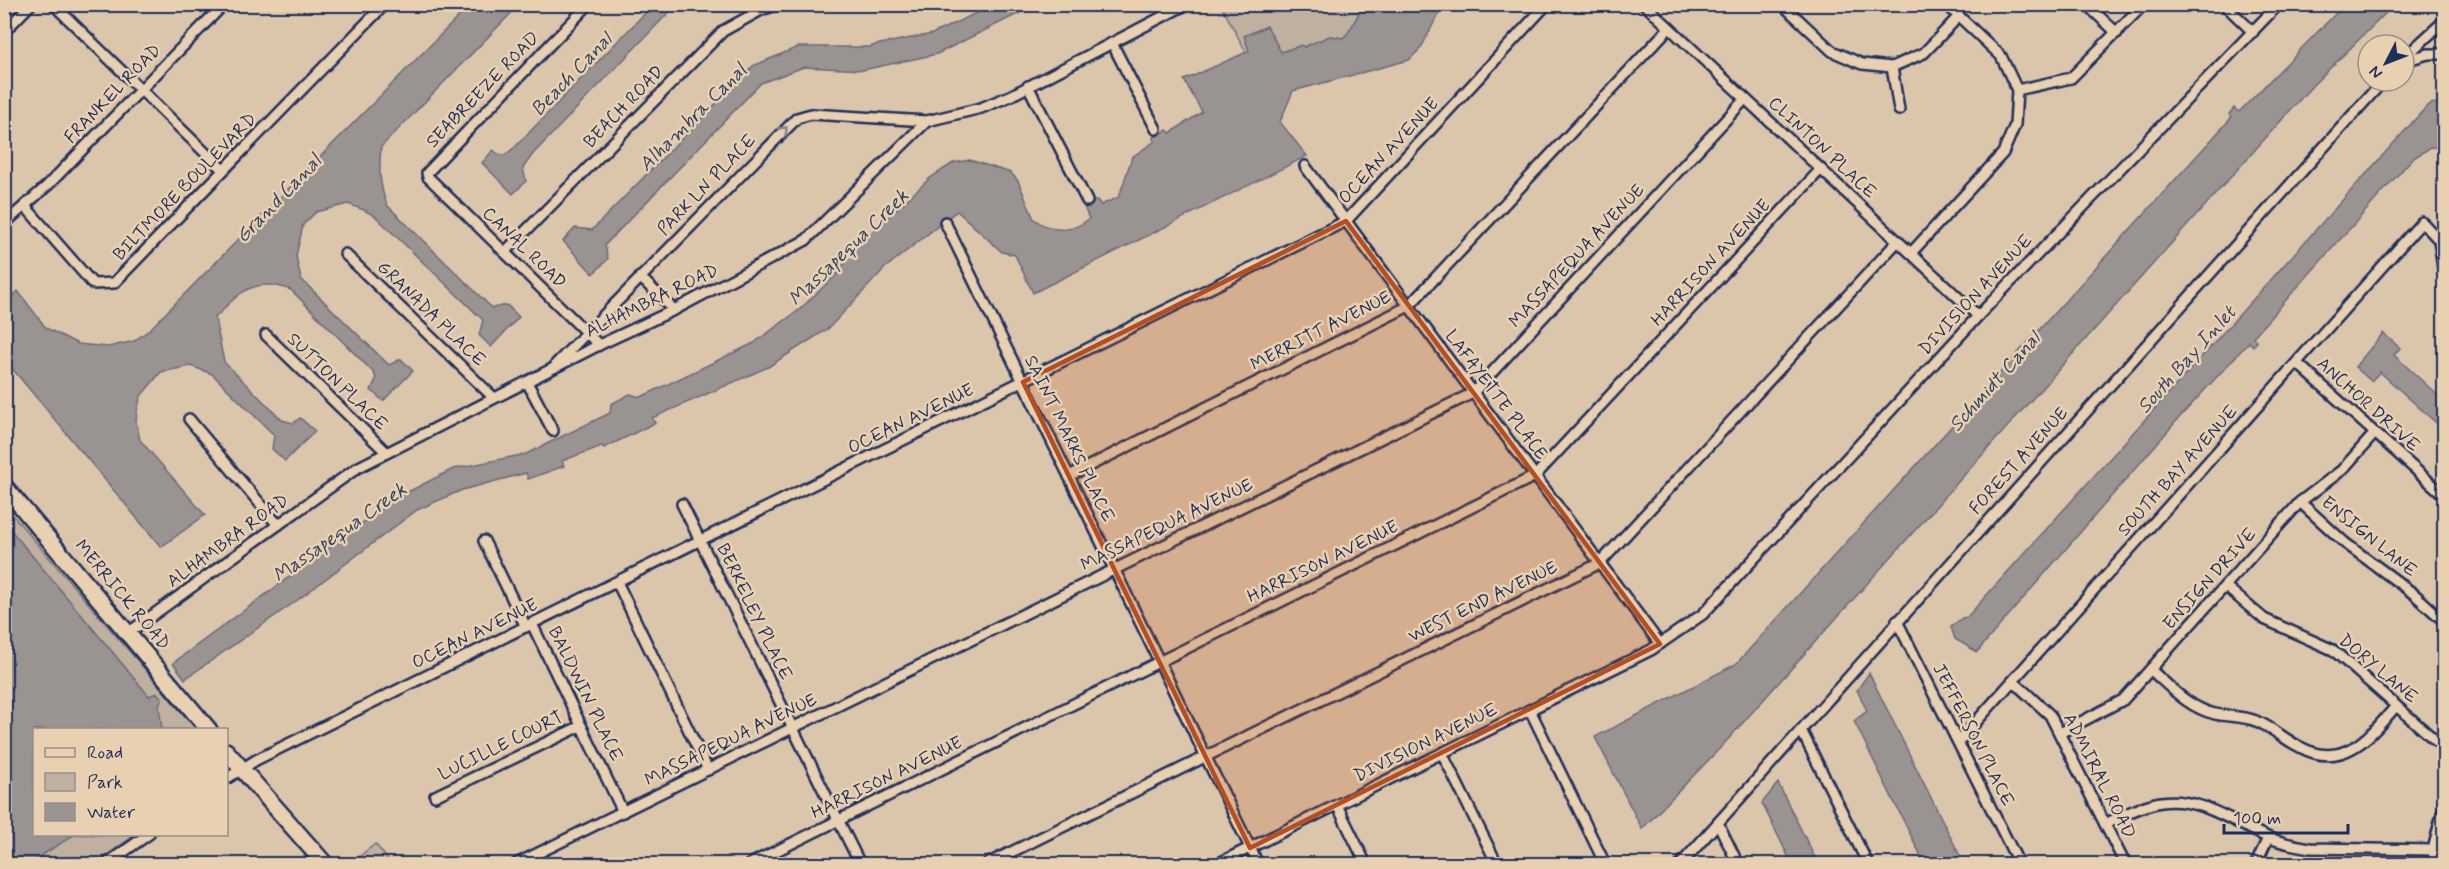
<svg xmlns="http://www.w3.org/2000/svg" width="2449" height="869" font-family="Mynerve,sans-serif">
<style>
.green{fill:#bfb0a0;stroke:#6d707f;stroke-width:1.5}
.water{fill:#999391;stroke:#676b7d;stroke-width:1.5}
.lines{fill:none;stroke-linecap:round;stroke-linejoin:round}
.minor-casing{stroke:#1b2f5e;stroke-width:14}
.primary-casing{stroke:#1b2f5e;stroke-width:20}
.minor{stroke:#e8d0b0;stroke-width:9}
.primary{stroke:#e8d0b0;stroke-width:15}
.oneway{stroke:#828087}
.marked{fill:#b54e20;fill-opacity:0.2;stroke:#b54e20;stroke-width:4.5;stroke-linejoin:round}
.labels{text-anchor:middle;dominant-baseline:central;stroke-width:5;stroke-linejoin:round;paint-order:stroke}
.street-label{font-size:18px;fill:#1b2f5e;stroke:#e8d0b0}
.water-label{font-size:20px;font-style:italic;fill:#344368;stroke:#e8d0b0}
</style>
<rect width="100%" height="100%" fill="#dcc6ab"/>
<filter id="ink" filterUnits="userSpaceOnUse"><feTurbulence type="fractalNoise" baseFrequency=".0167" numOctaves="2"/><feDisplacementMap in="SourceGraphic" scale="12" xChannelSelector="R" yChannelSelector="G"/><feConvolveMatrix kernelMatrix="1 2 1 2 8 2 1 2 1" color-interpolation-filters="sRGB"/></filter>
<g filter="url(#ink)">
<!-- green -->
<g class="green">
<path d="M 1221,5 L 1364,5 C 1356,15 1353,30 1343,38 L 1330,36 L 1304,47 L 1302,45 L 1281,52 L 1246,52 Z"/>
<path d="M 4,505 L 196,729 L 34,730 L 34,834 L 135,835 L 94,864 L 5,864 Z"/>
<path d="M 375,844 L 392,864 L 350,864 Z"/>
</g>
<!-- water -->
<g class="water">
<path d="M 471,4 L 519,5 L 381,147 C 379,168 379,185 387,205 L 492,308 L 507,305 L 519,317 L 491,347 L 479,335 L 483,320 L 375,216 L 364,210 L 348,204 L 316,212 L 303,225 L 296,256 L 301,279 L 389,365 L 401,359 L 413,371 L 383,401 L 371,390 L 376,379 L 374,373 L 291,290 C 253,276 239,293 215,318 L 224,362 L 282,420 L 293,423 L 300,418 L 315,431 L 285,461 L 272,449 L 274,435 L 212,374 L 191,366 L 161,372 L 141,396 L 138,406 L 136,421 L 140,440 L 205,515 L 161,547 L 5,360 L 5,303 L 18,291 L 46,328 L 78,344 L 108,347 L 134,341 L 149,330 Z"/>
<path d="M 651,4 L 676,5 L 533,154 L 523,168 L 526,181 L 513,194 L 482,163 L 493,150 L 498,154 L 505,155 L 515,147 L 647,11 Z"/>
<path d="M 993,5 L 1036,5 L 937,54 L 863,70 L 804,67 L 761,83 L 605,245 L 608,259 L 593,274 L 563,241 L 575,228 L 592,230 L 753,66 L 798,47 L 870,47 L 875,45 L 932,34 Z"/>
<path d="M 1364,5 L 1443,5 L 1421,48 L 1409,60 L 1293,91 L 1280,122 L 1307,156 L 1033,293 L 1015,255 L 1002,252 L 957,211 L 885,268 L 829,328 L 768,367 L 652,418 L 655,423 L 604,448 L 602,446 L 562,461 L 564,466 L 528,479 L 526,473 L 462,490 L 417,510 L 299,599 L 185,679 L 173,663 L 396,498 L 453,469 L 526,454 L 610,413 L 611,404 L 630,394 L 641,397 L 754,343 L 799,310 L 837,274 L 855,248 L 930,178 L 953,163 L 970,160 L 1011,173 L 1018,181 L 1034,219 C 1053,233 1071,233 1089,219 L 1084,207 L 1097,200 L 1101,205 L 1119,197 L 1132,157 L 1155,141 L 1153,138 L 1167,130 L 1170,133 L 1202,112 L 1184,80 L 1249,51 L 1244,36 L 1267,26 L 1281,52 L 1302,45 L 1304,47 L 1330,36 L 1343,38 C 1353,30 1356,15 1364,5 Z"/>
<path d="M 2344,5 L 2394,5 L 2312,86 L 1723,745 L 1642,829 L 1595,737 L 1736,664 L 2232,117 L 2229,114 L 2234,108 L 2239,112 Z"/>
<path d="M 2444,102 L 2444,148 L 2431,147 L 2412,159 L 2253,337 L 2257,342 L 2253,346 L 2249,342 L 2179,418 L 1977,652 L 1955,639 L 1951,627 L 1962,618 L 1967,617 L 2429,104 Z"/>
<path d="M 2383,333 L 2400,348 L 2394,355 L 2444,401 L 2444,430 L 2380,372 L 2371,381 L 2355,367 Z"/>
<path d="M 4,522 L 149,696 L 157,693 L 162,698 L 159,706 L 162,729 L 34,730 L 34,834 L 74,835 L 28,864 L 5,864 Z"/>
<path d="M 1869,673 L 1964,864 L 1925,864 L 1854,721 L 1867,711 L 1857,690 Z"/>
<path d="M 1778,783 L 1818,864 L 1792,864 L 1762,803 Z"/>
</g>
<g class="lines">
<defs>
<g id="minor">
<path d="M 53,4 L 223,170"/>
<path d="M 589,4 L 427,173 L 428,177 L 599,345"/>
<path d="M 1644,4 L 1978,316"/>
<path d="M 1782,4 L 1832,51 L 1862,64 L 1892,67 L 1924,53 L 1959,16"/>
<path d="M 2086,4 L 2117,33"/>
<path d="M 2224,4 L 2253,32"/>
<path d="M 4,32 L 31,4"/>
<path d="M 1112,43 L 1156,129"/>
<path d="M 2404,58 L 2444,21"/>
<path d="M 2404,61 L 2428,54 L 2444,54"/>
<path d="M 1892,67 L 1899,110"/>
<path d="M 1028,86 L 1087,201"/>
<path d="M 2017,90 L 2071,78 L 2144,4"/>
<path d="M 1305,166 L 1660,644"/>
<path d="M 25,206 L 93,284 L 114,283 L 385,4"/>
<path d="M 945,222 L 1258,864"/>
<path d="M 4,224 L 48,185 L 224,4"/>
<path d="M 505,252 L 723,31 L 761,10 L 779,4"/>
<path d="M 1911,253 L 2003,153 L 2015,125 L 2017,90 L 2001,56 L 1946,4"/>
<path d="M 345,254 L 494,398"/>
<path d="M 640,277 L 674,310"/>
<path d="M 266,335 L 386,452"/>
<path d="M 2297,363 L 2444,495"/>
<path d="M 556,364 L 797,118 L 811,114 L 927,121"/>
<path d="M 527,382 L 553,431"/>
<path d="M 189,419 L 278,525"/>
<path d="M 1069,476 L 1409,306 L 1669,28"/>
<path d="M 2300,502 L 2345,543 L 2414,594 L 2444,621"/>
<path d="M 682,504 L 860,864"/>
<path d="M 484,541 L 526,627"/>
<path d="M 617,582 L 708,770"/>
<path d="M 2225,586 L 2264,619 L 2333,650 L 2444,748"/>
<path d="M 1897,621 L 2019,864"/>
<path d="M 532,624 L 623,812"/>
<path d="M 128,633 L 357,468 L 599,345 L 674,310 L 806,240 L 927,121 L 981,108 L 1010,96 L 1187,4"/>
<path d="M 2151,670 C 2170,687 2189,708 2215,714 C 2229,717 2243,716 2256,721 C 2272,727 2285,740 2300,747 C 2344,771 2371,735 2396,706"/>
<path d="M 2013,681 L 2050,715 L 2125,864"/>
<path d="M 1530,710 L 1605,864"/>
<path d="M 1801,730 L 1868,864"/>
<path d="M 2060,733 L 2123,700 L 2300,502 L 2342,470 L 2375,433"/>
<path d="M 1959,741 L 2422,222 L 2439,240 L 2444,275"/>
<path d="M 1442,753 L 1497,864"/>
<path d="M 226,779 L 256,760 L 1346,221 L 1547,4"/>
<path d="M 435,796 L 581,726"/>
<path d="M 1337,805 L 1366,864"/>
<path d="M 1718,823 L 1738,864"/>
<path d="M 2105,824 C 2123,816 2141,805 2161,802 C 2198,796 2233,822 2265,836 C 2279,843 2295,845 2310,848 L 2433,850"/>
<path d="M 106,864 L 149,834"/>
<path d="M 516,864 L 1473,393 L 1745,99"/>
<path d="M 750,864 L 1535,476 L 1821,169"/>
<path d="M 987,864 L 1600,563 L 1898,241"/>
<path d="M 1217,864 L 1651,650 L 1703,614 L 1978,316 L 2279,4"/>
<path d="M 1681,864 L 2383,81"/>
<path d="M 2256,864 L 2268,838"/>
<path d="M 2435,864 L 2433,850 L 2444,806"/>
</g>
<g id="primary">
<path d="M 4,486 L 209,730"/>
<path d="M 226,751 L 325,864"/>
</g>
</defs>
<!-- minor casing -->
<use href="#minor" class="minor-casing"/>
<!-- primary casing -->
<use href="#primary" class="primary-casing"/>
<!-- minor -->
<use href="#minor" class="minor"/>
<!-- primary -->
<use href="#primary" class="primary"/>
</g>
<!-- one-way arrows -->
<defs><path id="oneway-chevron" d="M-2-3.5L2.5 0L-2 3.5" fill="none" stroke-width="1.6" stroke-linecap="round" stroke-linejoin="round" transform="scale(1.5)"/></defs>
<use class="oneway" href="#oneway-chevron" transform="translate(784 130) rotate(-44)"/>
</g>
<!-- marked area -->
<path class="marked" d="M 1346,221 L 1660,644 L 1250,848 L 1023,382 Z"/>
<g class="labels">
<!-- street labels -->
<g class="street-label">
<text transform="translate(483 90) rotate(-46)">SEABREEZE ROAD</text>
<text transform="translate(113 94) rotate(-46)">FRANKEL ROAD</text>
<text transform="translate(624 107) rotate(-46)">BEACH ROAD</text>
<text transform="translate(1822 148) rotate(43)">CLINTON PLACE</text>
<text transform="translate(1389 151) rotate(-47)">OCEAN AVENUE</text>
<text transform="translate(707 185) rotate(-46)">PARK LN PLACE</text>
<text transform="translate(185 187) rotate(-46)">BILTMORE BOULEVARD</text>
<text transform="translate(524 248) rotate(44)">CANAL ROAD</text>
<text transform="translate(1577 256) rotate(-47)">MASSAPEQUA AVENUE</text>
<text transform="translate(1711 263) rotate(-47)">HARRISON AVENUE</text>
<text transform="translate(1976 295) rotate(-47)">DIVISION AVENUE</text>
<text transform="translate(652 301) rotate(-26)">ALHAMBRA ROAD</text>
<text transform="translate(431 314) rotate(44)">GRANADA PLACE</text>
<text transform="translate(1321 331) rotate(-27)">MERRITT AVENUE</text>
<text transform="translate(337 382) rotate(44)">SUTTON PLACE</text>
<text transform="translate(1496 395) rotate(53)">LAFAYETTE PLACE</text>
<text transform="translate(2368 405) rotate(42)">ANCHOR DRIVE</text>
<text transform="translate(911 419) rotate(-26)">OCEAN AVENUE</text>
<text transform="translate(1069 439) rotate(64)">SAINT MARKS PLACE</text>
<text transform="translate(2019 461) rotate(-48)">FOREST AVENUE</text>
<text transform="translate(2178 471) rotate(-48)">SOUTH BAY AVENUE</text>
<text transform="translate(1167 525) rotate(-26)">MASSAPEQUA AVENUE</text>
<text transform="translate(2369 537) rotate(39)">ENSIGN LANE</text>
<text transform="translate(228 541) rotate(-36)">ALHAMBRA ROAD</text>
<text transform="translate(1323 562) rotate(-26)">HARRISON AVENUE</text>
<text transform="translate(2210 579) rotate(-48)">ENSIGN DRIVE</text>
<text transform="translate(122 595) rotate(50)">MERRICK ROAD</text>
<text transform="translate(1483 602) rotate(-26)">WEST END AVENUE</text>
<text transform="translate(754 612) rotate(64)">BERKELEY PLACE</text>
<text transform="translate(475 634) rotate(-26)">OCEAN AVENUE</text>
<text transform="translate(2378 669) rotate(40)">DORY LANE</text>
<text transform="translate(585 694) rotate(64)">BALDWIN PLACE</text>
<text transform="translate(1973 735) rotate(63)">JEFFERSON PLACE</text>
<text transform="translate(731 740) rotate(-26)">MASSAPEQUA AVENUE</text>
<text transform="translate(1426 743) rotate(-26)">DIVISION AVENUE</text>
<text transform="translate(501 746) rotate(-26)">LUCILLE COURT</text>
<text transform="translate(2099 776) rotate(63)">ADMIRAL ROAD</text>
<text transform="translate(887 778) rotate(-26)">HARRISON AVENUE</text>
</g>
<!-- water labels -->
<g class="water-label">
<text transform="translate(572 75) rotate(-46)">Beach Canal</text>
<text transform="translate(693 118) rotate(-45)">Alhambra Canal</text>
<text transform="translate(279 199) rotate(-46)">Grand Canal</text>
<text transform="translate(849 248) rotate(-44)">Massapequa Creek</text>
<text transform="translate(2187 360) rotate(-48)">South Bay Inlet</text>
<text transform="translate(1995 382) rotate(-48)">Schmidt Canal</text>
<text transform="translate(340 533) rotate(-35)">Massapequa Creek</text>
</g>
</g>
<!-- margin -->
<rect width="2449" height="869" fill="none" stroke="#e8d0b0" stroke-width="24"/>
<rect x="12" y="12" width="2425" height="845" fill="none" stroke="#1b2f5e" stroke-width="2" filter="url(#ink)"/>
<!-- legend -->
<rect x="33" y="728" width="195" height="108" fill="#e8d0b0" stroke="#96908f" stroke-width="1.5"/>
<rect x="45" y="748" width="30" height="9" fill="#e8d0b0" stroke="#96908f" stroke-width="1.5"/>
<text x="87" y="758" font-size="18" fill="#1b2f5e">Road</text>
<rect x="45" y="773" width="30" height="18" fill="#bfb0a0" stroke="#96908f" stroke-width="1.5"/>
<text x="87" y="788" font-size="18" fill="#1b2f5e">Park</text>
<rect x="45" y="803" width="30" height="18" fill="#999391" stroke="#96908f" stroke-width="1.5"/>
<text x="87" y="818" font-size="18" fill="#1b2f5e">Water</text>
<!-- north arrow -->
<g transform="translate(2386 63) rotate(228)"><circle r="28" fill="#e8d0b0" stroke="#96908f" stroke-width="1.5"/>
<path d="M0-4.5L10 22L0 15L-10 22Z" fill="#1b2f5e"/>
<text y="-9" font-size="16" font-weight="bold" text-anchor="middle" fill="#1b2f5e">N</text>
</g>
<!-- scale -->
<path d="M2224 824v9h124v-9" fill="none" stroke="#1b2f5e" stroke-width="3"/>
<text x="2233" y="824" font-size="18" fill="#1b2f5e" stroke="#e8d0b0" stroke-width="4.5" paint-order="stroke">100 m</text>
</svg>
